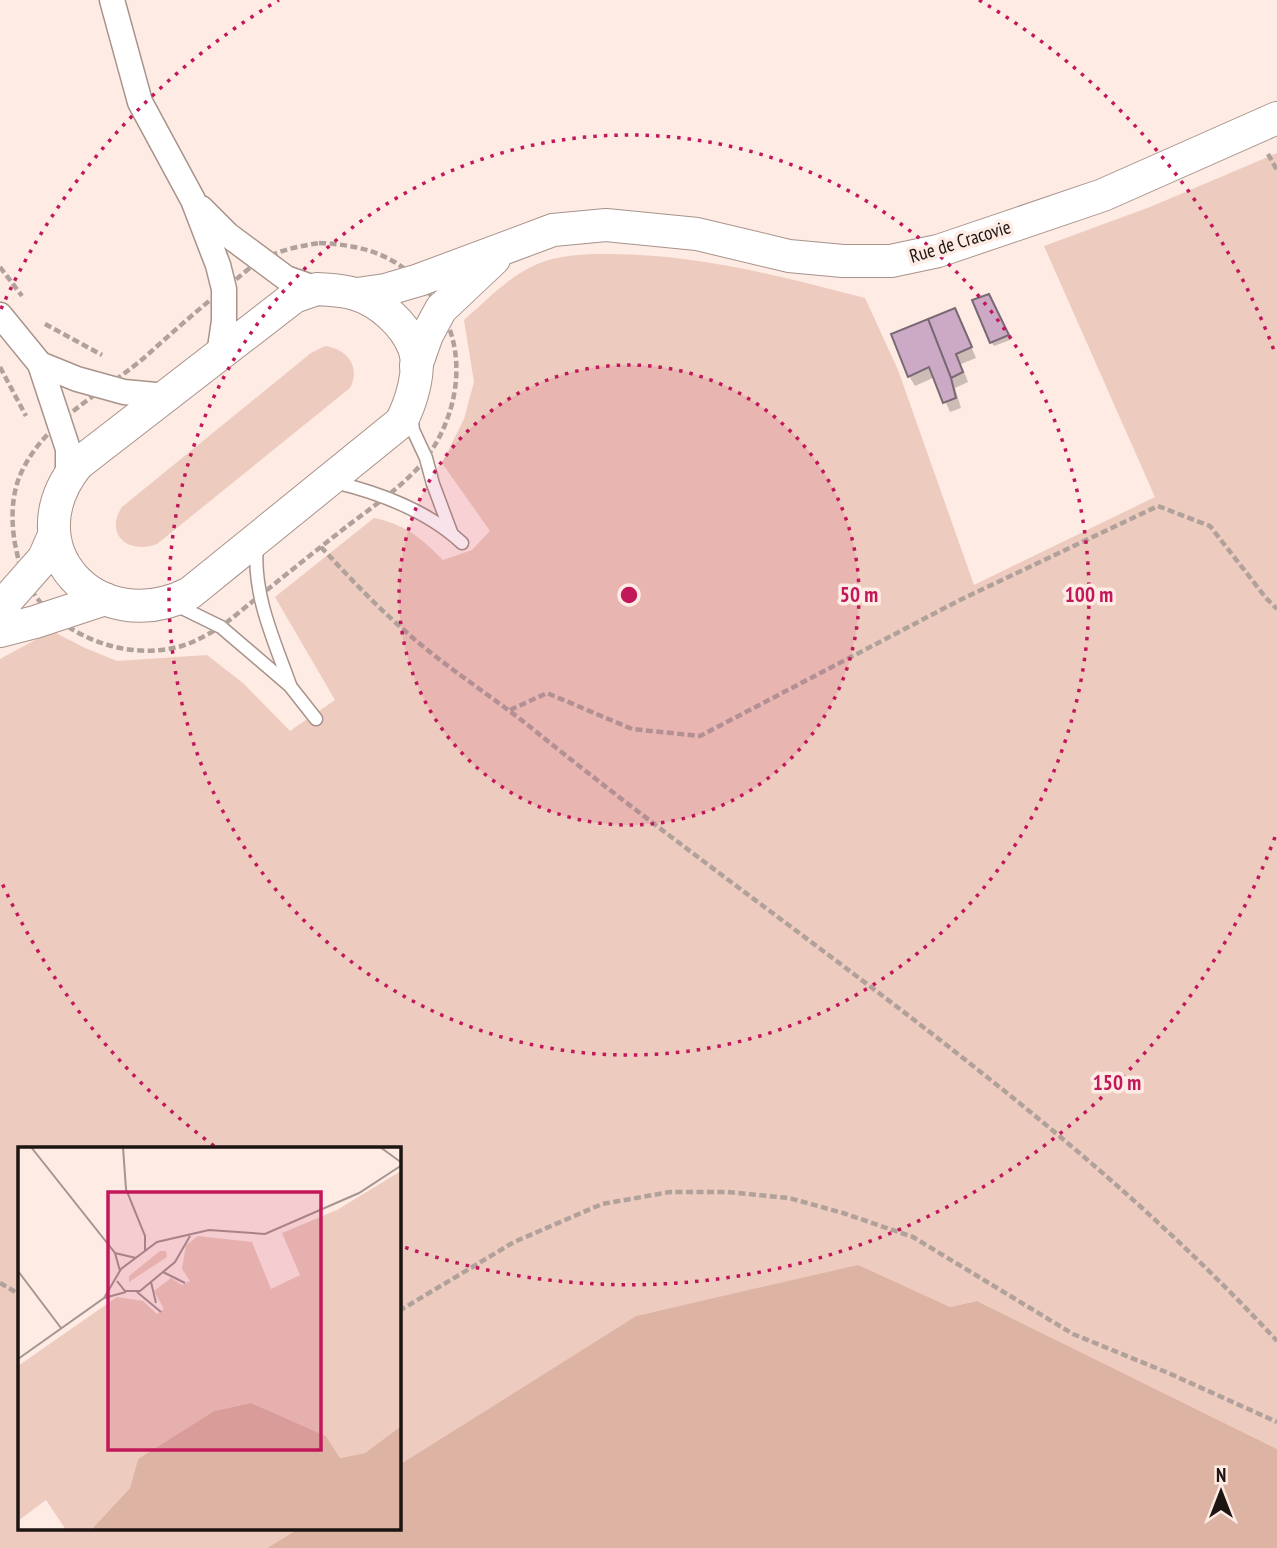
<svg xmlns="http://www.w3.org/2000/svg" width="1277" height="1548" font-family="'PT Sans Narrow',sans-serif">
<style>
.green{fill:#edcbbe}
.forest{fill:#ddb3a3}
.shadow{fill:#0003}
.building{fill:#cca9c4;stroke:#796975;stroke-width:2}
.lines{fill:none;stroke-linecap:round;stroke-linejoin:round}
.service-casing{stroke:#a8938b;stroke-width:15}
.minor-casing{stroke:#a8938b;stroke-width:27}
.tertiary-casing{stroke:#a8938b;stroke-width:34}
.path{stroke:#b0a19b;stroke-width:4.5;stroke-dasharray:7 3.5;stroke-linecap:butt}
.service{stroke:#fff;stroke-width:12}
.minor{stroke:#fff;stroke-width:24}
.tertiary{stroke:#fff;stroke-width:32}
.ring{fill:none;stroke:#c2185b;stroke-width:3.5;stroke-dasharray:3.5 7}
.labels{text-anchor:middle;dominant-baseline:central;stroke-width:7;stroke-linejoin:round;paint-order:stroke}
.street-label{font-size:19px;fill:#1d1512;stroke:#feebe4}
.inset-road{fill:none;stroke:#a49590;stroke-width:2}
.view{fill:#c2185b;fill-opacity:0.15;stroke:#c2185b;stroke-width:3.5}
.inset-edge{fill:none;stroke:#1d1512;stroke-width:3.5}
.centre{fill:#c2185b;stroke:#feebe4;stroke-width:3.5}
.ring-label{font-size:21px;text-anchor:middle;font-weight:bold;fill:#c2185b;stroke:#feebe4;stroke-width:7;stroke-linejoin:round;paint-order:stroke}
</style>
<rect width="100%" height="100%" fill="#feebe4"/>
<!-- green -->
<g class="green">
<path d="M 1277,153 L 1277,1449 L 977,1301 L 950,1307 L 858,1266 L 636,1316 L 399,1465 L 399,1149 L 19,1149 L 19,1529 L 298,1529 L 267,1548 L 0,1548 L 0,659 L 52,631 L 85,648 L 117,661 L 207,655 L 243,683 L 290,731 L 335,700 L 275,597 L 374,518 C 406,525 420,537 443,560 L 472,550 L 490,531 L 442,463 L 464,419 L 474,382 L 464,320 C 486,301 508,277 535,265 C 556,255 585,254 608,254 C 697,254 780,276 865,298 L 898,370 L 974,585 L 1155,497 L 1044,246 L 1150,207 Z"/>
<path d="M 325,346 C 347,349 361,367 350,388 L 157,544 C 128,555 104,534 122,507 L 311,353 Z"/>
</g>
<!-- forest -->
<path class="forest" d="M 858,1265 L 950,1307 L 977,1301 L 1277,1449 L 1277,1548 L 267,1548 L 298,1529 L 399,1529 L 399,1465 L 636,1316 Z"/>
<!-- shadow -->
<g class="shadow">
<path d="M 988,296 L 1010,340 L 994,346 L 991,342 Z"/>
<path d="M 960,320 L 976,358 L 961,364 L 968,382 L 955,388 L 961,408 L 950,412 L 935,377 L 915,386 L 909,376 Z"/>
</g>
<!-- building -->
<g class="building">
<path d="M 989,294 L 1009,335 L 990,343 L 972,300 Z"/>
<path d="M 955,308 L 972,347 L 956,354 L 963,372 L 951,378 L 928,319 Z"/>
<path d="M 928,319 L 951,378 L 956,398 L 943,403 L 929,367 L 908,377 L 891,334 Z"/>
</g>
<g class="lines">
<defs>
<g id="service">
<path d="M 411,414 L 413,430 L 426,458 L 433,484 L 451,532"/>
<path d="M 334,482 C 380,493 427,510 462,543"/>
<path d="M 257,544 C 252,594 274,640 290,685"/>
<path d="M 174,604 L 221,627 L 290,686 L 316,719"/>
</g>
<g id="minor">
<path d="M 112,0 L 140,102 L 193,200 L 218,265 L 224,289 L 224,321 L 219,355"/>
<path d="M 201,208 L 228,235 L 286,278 L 317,289"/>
<path d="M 0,315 L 40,364 L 68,449 L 68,476"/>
<path d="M 40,364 L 77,379 L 124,392 L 166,396"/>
</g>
<g id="tertiary">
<path d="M 317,289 C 329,290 342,290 355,294 C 379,301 405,324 414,348 C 422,369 411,403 401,422 L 190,593 C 98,640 10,548 78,464 L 294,297 Z"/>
<path d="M 357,294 L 385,290 L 419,280 L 553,230 L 606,225 L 697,234 L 789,256 L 843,261 L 891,261 L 938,251 L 1103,195 L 1277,118"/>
<path d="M 416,366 L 427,335 L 441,309 L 494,259"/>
<path d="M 0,608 L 44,558 L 54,535"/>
<path d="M 0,631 L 35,622 L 105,599"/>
</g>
</defs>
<!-- service casing -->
<use href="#service" class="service-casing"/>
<!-- minor casing -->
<use href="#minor" class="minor-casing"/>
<!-- tertiary casing -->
<use href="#tertiary" class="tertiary-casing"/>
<!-- path -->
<g class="path">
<path d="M 1268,154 L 1277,170"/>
<path d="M 319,243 C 370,245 407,259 436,303 C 469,350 459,413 427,457 C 410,481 370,509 346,527 C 304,560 263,593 221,627 C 206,635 191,645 173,648 C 117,660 51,631 25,579 C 19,568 18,556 15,544 C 11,521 11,493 22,471 C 47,419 103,393 145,357 C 174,331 203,305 234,281 C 243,274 253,264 263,259 C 280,250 300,246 319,243 Z"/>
<path d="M 0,267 L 22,296"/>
<path d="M 45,324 L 102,355"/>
<path d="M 0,367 L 26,416"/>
<path d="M 321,547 C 348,576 375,605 405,631 C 445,667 492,696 534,730 C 783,931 1058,1104 1277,1341"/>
<path d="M 510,710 L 547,693 L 632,729 L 700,736 L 960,600 L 1158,506 L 1210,526 L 1266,598 L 1277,609"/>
<path d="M 0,1283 L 19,1294"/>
<path d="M 399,1311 L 514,1242 L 602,1204 L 670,1192 L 727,1192 L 789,1198 L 843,1213 L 913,1237 L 1073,1334 L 1166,1372 L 1277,1422"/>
</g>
<!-- service -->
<use href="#service" class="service"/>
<!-- minor -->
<use href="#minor" class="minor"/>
<!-- tertiary -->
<use href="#tertiary" class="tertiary"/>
</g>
<!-- distance rings -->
<circle cx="629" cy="595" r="230" fill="#c2185b" fill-opacity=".12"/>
<g class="ring">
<circle cx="629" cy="595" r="230"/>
<circle cx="629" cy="595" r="460"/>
<path d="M1275 837A690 690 0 0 1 404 1247M214 1146A690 690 0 0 1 1 881M1 309A690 690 0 0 1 279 0M979 0A690 690 0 0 1 1275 353"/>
</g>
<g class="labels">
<!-- street labels -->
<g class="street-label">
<text transform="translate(960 241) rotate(-17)">Rue de Cracovie</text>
</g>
</g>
<!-- overview -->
<g transform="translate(18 1147)">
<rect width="383" height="383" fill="#feebe4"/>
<path d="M 383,24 L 383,279 L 347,306 L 322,311 L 308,289 L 233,256 L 196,264 L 120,312 L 112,341 L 73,383 L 48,383 L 28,353 L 0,374 L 0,219 L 99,150 L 125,154 L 139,167 L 146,162 L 136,144 L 153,131 L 164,138 L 172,134 L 164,122 L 168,98 L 180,89 L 234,95 L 253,142 L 282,128 L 264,86 L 319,63 ZM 142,104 L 148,104 L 149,110 L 111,135 L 111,129 Z" fill="#edcbbe"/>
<path d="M 233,256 L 308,289 L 322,311 L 347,306 L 383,279 L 383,383 L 73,383 L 112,341 L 120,312 L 196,264 Z" fill="#ddb3a3"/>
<path class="inset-road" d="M 13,0 L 97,106 L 102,124M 105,0 L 108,42 L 127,89 L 127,104M 362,0 L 384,16M 97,106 L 118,111M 0,124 L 43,181M 145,125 L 167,136M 99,134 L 107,144 L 122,144 L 157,115 L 172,89M 133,135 L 138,156M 119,145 L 143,165M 86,151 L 108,145M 0,212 L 86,151 L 103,122 L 139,95 L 191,83 L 247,87 L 341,46 L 384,18"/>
<path class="view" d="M 90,45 L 303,45 L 303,303 L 90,303 Z"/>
<rect width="383" height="383" class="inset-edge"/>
</g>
<circle cx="629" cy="595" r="10" class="centre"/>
<g class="ring-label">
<text x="859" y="602">50 m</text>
<text x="1089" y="602">100 m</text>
<text x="1117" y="1090">150 m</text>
</g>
<!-- north arrow -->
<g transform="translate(1221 1492)" stroke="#feebe4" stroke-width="5" paint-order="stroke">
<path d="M0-5L12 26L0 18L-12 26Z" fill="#1d1512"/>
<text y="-10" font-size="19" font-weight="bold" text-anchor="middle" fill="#1d1512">N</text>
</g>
</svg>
